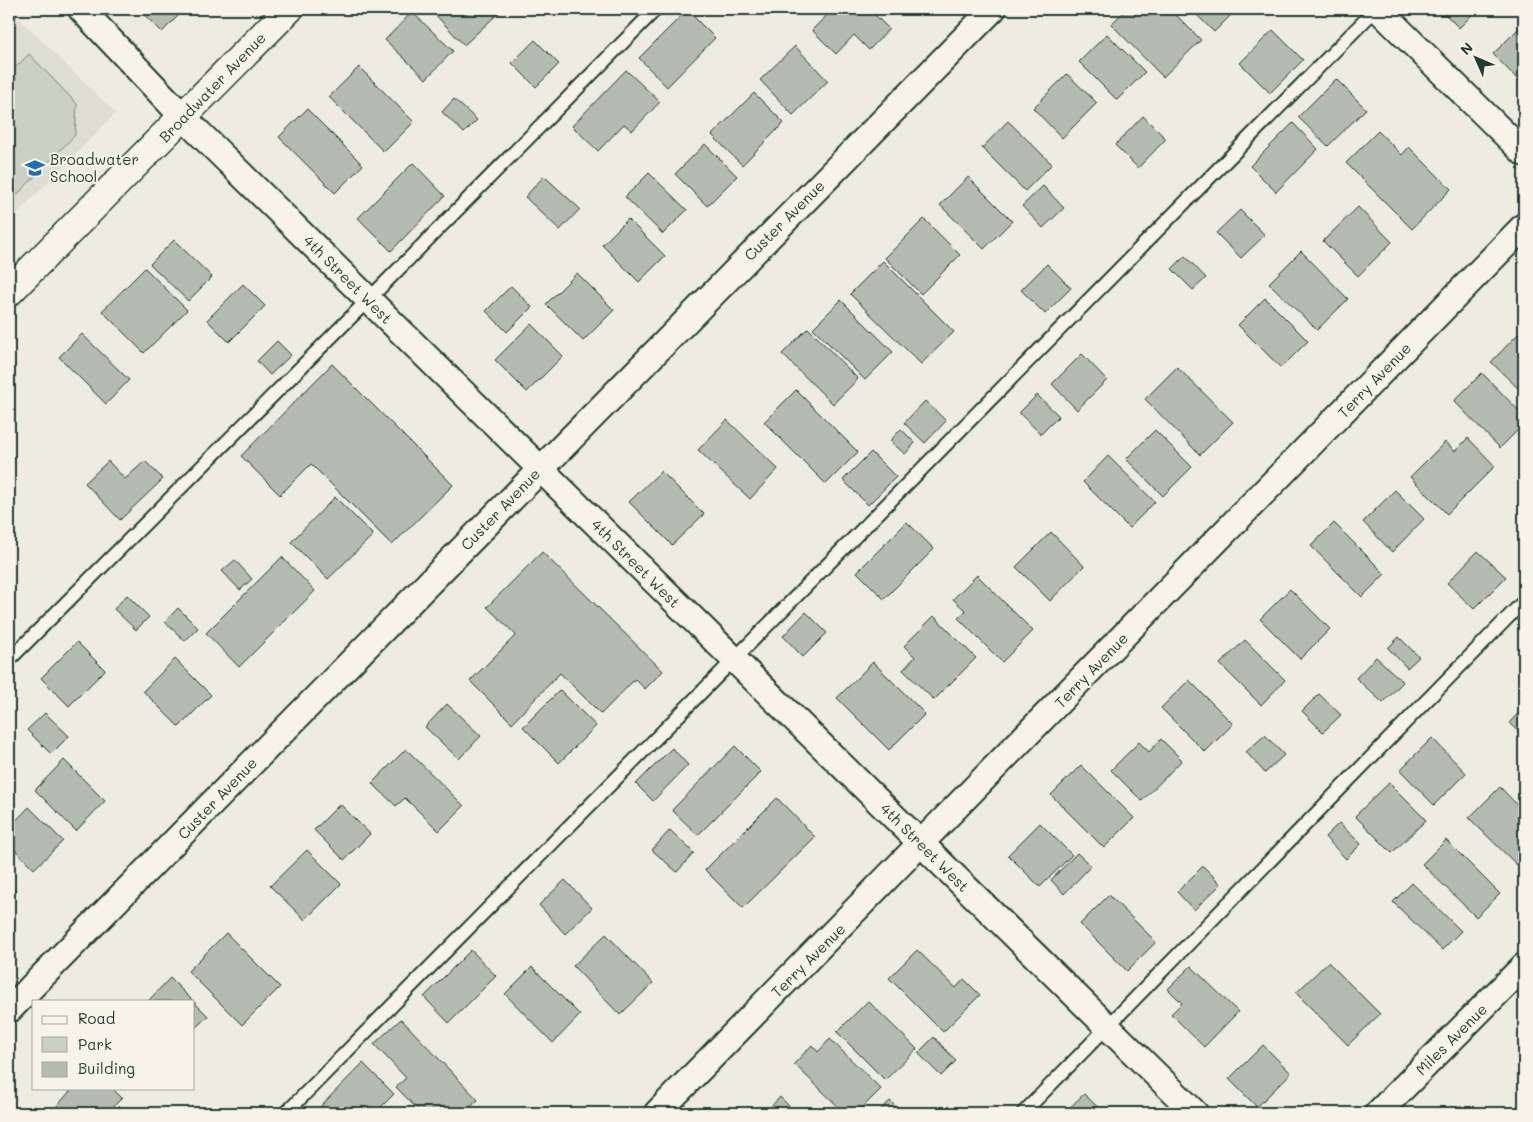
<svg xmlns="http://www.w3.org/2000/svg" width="1533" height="1122" font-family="Mali,sans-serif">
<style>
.built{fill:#ddddd2}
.green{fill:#cccfc4;stroke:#76867c}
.building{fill:#b5bbb0;stroke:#1f3d34}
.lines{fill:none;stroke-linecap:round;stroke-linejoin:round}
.lane-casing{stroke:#1f3d34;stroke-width:16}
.street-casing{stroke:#1f3d34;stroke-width:29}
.secondary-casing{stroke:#1f3d34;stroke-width:31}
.lane{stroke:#f7f3e8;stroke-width:12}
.street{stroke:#f7f3e8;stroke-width:25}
.secondary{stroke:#f7f3e8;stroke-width:28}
.labels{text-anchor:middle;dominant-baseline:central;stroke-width:4;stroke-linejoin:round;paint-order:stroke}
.street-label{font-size:15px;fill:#1f3d34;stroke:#f7f3e8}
.poi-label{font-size:15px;fill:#1f3d34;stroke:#f7f3e8;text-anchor:start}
</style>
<rect width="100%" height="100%" fill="#eeece1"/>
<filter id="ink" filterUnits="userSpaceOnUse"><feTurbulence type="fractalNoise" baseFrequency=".02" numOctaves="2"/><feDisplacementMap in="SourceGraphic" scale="10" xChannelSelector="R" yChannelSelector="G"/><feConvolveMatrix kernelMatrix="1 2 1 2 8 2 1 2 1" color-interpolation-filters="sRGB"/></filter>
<g filter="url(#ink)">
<!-- built -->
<path class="built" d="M 9,9 L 116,113 L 9,222 Z"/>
<!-- green -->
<path class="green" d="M 29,54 L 77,104 L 75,135 L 9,203 L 9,74 Z"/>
<!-- building -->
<g class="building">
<path d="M 138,9 L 185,9 L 162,32 Z"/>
<path d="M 430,9 L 503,9 L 464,45 Z"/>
<path d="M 833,9 L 869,9 L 889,29 L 869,50 L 854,35 L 836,54 L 812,30 Z"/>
<path d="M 1127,9 L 1170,9 L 1201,40 L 1163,77 L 1111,24 Z"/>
<path d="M 1191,9 L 1237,9 L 1214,32 Z"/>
<path d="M 1440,9 L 1478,9 L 1459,28 Z"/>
<path d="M 687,10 L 715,38 L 667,87 L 639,58 Z"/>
<path d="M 412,12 L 453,51 L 426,79 L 385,40 Z"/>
<path d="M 1524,23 L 1524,86 L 1493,54 Z"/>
<path d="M 1273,30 L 1303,60 L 1270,93 L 1240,63 Z"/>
<path d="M 1107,34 L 1145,72 L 1117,100 L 1079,62 Z"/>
<path d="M 535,40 L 559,64 L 536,87 L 512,63 Z"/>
<path d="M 795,46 L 828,81 L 793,115 L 760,80 Z"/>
<path d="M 359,67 L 414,122 L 384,152 L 329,97 Z"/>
<path d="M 626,70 L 660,102 L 632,131 L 624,124 L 598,151 L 572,126 Z"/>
<path d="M 1067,74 L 1097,103 L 1062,138 L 1033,108 Z"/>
<path d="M 1336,79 L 1366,109 L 1328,146 L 1298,117 Z"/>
<path d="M 754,93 L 784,123 L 742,165 L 712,135 Z"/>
<path d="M 454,99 L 477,120 L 464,133 L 442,112 Z"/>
<path d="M 307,109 L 363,165 L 335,193 L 279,137 Z"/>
<path d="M 1143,116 L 1166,139 L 1138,168 L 1115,145 Z"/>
<path d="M 1008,121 L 1052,164 L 1025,191 L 982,148 Z"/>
<path d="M 1293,123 L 1318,149 L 1276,192 L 1250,166 Z"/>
<path d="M 1378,131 L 1402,155 L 1409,147 L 1451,189 L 1412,229 L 1346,163 Z"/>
<path d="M 705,144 L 737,176 L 707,206 L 675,174 Z"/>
<path d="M 413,163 L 445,196 L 391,251 L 358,218 Z"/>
<path d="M 649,173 L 687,210 L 663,234 L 625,197 Z"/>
<path d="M 544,176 L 580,209 L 560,230 L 525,197 Z"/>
<path d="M 968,177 L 1012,221 L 984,249 L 940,205 Z"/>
<path d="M 1043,186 L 1064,208 L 1043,228 L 1022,206 Z"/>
<path d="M 1358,207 L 1392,242 L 1358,276 L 1323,241 Z"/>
<path d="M 1240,210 L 1265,235 L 1241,258 L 1216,233 Z"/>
<path d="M 628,219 L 665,256 L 639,282 L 602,245 Z"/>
<path d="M 924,219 L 960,255 L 921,294 L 885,258 Z"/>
<path d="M 174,240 L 212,277 L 188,301 L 150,264 Z"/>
<path d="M 1301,251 L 1348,299 L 1317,330 L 1269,283 Z"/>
<path d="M 1185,256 L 1206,278 L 1193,290 L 1172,269 Z"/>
<path d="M 883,261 L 954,332 L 921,364 L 850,294 Z"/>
<path d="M 1047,264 L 1071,288 L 1045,314 L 1021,290 Z"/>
<path d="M 145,268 L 187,310 L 144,353 L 102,311 Z"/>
<path d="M 577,273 L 614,310 L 583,341 L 546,304 Z"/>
<path d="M 243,284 L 265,306 L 229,342 L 207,320 Z"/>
<path d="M 511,286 L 532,307 L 507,332 L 486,311 Z"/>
<path d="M 1265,298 L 1308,341 L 1281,368 L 1238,325 Z"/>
<path d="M 841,300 L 893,352 L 865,380 L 813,328 Z"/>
<path d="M 531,324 L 563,356 L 527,392 L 495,360 Z"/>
<path d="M 808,328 L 858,379 L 833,404 L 782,354 Z"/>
<path d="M 1520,332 L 1524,336 L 1524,394 L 1491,362 Z"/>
<path d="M 82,334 L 129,380 L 106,404 L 59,357 Z"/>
<path d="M 277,341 L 291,355 L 270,375 L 257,361 Z"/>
<path d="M 1082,354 L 1107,380 L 1077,410 L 1052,384 Z"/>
<path d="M 332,364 L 453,485 L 392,545 L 311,464 L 280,495 L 241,456 Z"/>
<path d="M 1177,367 L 1233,422 L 1200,455 L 1145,399 Z"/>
<path d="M 1482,373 L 1524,416 L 1524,424 L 1500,448 L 1454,401 Z"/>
<path d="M 796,390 L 858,452 L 826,484 L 764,422 Z"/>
<path d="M 1037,395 L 1059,416 L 1041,434 L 1019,413 Z"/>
<path d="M 925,401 L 946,421 L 925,443 L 904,423 Z"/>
<path d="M 727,420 L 778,469 L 750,499 L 698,450 Z"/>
<path d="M 901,429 L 915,443 L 905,454 L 890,441 Z"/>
<path d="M 1155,430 L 1192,467 L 1163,496 L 1126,459 Z"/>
<path d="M 1468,438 L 1495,466 L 1447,514 L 1410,477 L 1445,442 L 1455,451 Z"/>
<path d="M 871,452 L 896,477 L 868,505 L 843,480 Z"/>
<path d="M 1108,456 L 1155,502 L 1129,528 L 1083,482 Z"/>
<path d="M 108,461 L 125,479 L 145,461 L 163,479 L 120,520 L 85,483 Z"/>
<path d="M 661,471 L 704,514 L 672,545 L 629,502 Z"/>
<path d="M 1395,490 L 1424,519 L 1392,552 L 1363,522 Z"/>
<path d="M 335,497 L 373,535 L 328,579 L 291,542 Z"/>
<path d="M 907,522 L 934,549 L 884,599 L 857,572 Z"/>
<path d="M 1334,523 L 1385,574 L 1362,597 L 1311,546 Z"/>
<path d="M 1051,532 L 1084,566 L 1050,601 L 1016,567 Z"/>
<path d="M 1478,551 L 1506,577 L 1474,609 L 1447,583 Z"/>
<path d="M 542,552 L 663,671 L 645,689 L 635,679 L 601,714 L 560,673 L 512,723 L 470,681 L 516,635 L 487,607 Z"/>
<path d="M 282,557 L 315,591 L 239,667 L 206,633 Z"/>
<path d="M 235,560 L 252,579 L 240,590 L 222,571 Z"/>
<path d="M 977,575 L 1033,631 L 1002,662 L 958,618 L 966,611 L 953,599 Z"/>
<path d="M 1290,589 L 1330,629 L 1300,659 L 1260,619 Z"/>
<path d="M 127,595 L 149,617 L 136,630 L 114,609 Z"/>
<path d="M 178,608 L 198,628 L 185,641 L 165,622 Z"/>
<path d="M 806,612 L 827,633 L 803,657 L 783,636 Z"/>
<path d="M 934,616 L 976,658 L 934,700 L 903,670 L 915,657 L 904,646 Z"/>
<path d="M 1399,637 L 1419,657 L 1407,668 L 1388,648 Z"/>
<path d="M 1245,640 L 1285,680 L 1261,705 L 1220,664 Z"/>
<path d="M 77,642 L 105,670 L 69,706 L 41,678 Z"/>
<path d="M 1376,657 L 1403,682 L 1383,703 L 1356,678 Z"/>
<path d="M 175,659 L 211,695 L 179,727 L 143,691 Z"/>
<path d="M 873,662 L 925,714 L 889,750 L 837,698 Z"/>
<path d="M 1189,680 L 1233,724 L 1205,752 L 1161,708 Z"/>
<path d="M 560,690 L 596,726 L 559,763 L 523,727 Z"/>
<path d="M 1319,694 L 1341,715 L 1323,732 L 1302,711 Z"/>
<path d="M 447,704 L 481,736 L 459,759 L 425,727 Z"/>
<path d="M 1524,707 L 1524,737 L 1509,723 Z"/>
<path d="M 45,713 L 69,736 L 51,754 L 27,730 Z"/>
<path d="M 1265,735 L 1284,755 L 1265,773 L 1246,752 Z"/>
<path d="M 1432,738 L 1466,773 L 1434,805 L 1400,770 Z"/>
<path d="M 1161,739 L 1182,760 L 1142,801 L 1111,770 L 1139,742 L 1149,752 Z"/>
<path d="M 735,746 L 761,772 L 698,835 L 672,810 Z"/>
<path d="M 672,748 L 688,765 L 653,801 L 636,784 Z"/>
<path d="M 406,749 L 464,806 L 439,831 L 405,798 L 396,806 L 372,783 Z"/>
<path d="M 64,760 L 105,801 L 76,831 L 35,790 Z"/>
<path d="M 1081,765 L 1134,818 L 1104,848 L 1051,795 Z"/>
<path d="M 1389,783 L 1426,820 L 1392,853 L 1355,816 Z"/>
<path d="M 1500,787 L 1524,812 L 1524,868 L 1522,870 L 1469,818 Z"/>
<path d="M 777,798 L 815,837 L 743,908 L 705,870 Z"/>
<path d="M 340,804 L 370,834 L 344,860 L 314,830 Z"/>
<path d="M 29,807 L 63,841 L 34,869 L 9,844 L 9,828 Z"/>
<path d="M 1040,823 L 1072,855 L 1040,887 L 1008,855 Z"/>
<path d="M 1339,823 L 1361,844 L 1346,859 L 1325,837 Z"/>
<path d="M 670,830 L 694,853 L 677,872 L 652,850 Z"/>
<path d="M 1446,840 L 1500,894 L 1476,917 L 1422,864 Z"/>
<path d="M 307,850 L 341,884 L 305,920 L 270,886 Z"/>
<path d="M 1077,853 L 1091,866 L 1064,894 L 1051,880 Z"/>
<path d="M 1203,866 L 1221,884 L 1194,910 L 1177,892 Z"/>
<path d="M 565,880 L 592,908 L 565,934 L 539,905 Z"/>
<path d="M 1412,883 L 1461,931 L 1442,950 L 1393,902 Z"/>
<path d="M 9,884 L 16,891 L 9,899 Z"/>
<path d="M 1109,895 L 1156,942 L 1127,971 L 1080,924 Z"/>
<path d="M 226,933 L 280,987 L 242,1025 L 188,971 Z"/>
<path d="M 606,934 L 653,983 L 620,1015 L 573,966 Z"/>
<path d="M 471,950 L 496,976 L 449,1023 L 424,997 Z"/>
<path d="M 917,950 L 956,988 L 964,979 L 980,995 L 943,1032 L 889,978 Z"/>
<path d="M 1328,962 L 1380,1014 L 1348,1045 L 1296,993 Z"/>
<path d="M 1191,966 L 1238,1012 L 1204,1047 L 1171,1014 L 1182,1003 L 1168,989 Z"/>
<path d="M 532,967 L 580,1015 L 553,1043 L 505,994 Z"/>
<path d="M 170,978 L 193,1001 L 148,1001 Z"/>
<path d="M 868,1001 L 917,1049 L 885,1080 L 837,1032 Z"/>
<path d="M 194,1002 L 208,1016 L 194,1029 Z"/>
<path d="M 401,1019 L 478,1100 L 464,1113 L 421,1113 L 396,1087 L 406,1078 L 374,1044 Z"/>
<path d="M 934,1037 L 956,1061 L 941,1076 L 918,1053 Z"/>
<path d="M 830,1039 L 881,1089 L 857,1113 L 845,1113 L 794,1064 L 812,1045 L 818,1052 Z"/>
<path d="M 1263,1045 L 1291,1073 L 1257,1107 L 1229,1079 Z"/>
<path d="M 363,1063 L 394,1094 L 375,1113 L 314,1113 Z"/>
<path d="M 73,1088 L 112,1088 L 122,1098 L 107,1113 L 62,1113 L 56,1107 Z"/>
<path d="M 1084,1094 L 1104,1113 L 1064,1113 Z"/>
<path d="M 780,1097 L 796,1113 L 765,1113 Z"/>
<path d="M 890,1101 L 902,1113 L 877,1113 Z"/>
</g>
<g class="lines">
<defs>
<g id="lane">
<path d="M 9,660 L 369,299 L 656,9"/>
<path d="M 286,1113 L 1376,9"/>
<path d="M 1023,1113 L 1524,601"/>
</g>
<g id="street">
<path d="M 81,9 L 183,117 L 1195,1113"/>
<path d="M 1378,9 L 1524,153"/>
<path d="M 9,1010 L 993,9"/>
<path d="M 657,1113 L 1524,226"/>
<path d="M 1378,1113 L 1524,966"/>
</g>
<path id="secondary" d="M 9,292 L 289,9"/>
</defs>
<!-- lane casing -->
<use href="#lane" class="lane-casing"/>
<!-- street casing -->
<use href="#street" class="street-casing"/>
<!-- secondary casing -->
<use href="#secondary" class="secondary-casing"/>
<!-- lane -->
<use href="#lane" class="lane"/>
<!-- street -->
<use href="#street" class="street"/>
<!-- secondary -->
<use href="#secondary" class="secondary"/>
</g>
</g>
<!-- icons -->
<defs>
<symbol id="school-bare" viewBox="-9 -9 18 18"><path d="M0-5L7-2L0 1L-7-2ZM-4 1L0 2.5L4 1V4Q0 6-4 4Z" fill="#1f6fb2" stroke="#f7f3e8" stroke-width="2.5" paint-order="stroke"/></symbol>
</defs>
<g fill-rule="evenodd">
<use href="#school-bare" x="21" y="154" width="28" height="28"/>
</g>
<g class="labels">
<!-- street labels -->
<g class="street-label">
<text transform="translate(212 87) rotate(-46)">Broadwater Avenue</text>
<text transform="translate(784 220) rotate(-45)">Custer Avenue</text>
<text transform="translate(348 279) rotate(45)">4th Street West</text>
<text transform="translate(1374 380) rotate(-46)">Terry Avenue</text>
<text transform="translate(500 509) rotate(-46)">Custer Avenue</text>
<text transform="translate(636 563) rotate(45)">4th Street West</text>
<text transform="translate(1091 670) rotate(-46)">Terry Avenue</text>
<text transform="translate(217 798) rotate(-46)">Custer Avenue</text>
<text transform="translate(925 847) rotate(45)">4th Street West</text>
<text transform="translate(808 960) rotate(-45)">Terry Avenue</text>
<text transform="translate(1451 1039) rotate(-45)">Miles Avenue</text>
</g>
<!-- poi labels -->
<g class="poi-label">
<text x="50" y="159">Broadwater<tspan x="50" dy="17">School</tspan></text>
</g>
</g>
<!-- margin -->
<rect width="1533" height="1122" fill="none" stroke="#f7f3e8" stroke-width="30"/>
<rect x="15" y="15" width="1503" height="1092" fill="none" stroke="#1f3d34" stroke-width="2" filter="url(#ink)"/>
<!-- legend -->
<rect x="32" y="1000" width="162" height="90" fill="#f7f3e8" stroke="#a1aaa0"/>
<rect x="42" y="1016" width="25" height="8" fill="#f7f3e8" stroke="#a1aaa0"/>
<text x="78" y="1024" font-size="15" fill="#1f3d34">Road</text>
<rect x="42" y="1037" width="25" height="15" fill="#cccfc4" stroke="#a1aaa0"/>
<text x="78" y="1050" font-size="15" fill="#1f3d34">Park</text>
<rect x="42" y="1062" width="25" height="15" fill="#b5bbb0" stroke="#a1aaa0"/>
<text x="78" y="1074" font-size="15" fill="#1f3d34">Building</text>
<!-- north arrow -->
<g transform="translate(1476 58) rotate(315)" stroke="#f7f3e8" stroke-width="4" paint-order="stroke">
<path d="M0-4L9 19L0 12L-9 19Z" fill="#1f3d34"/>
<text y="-8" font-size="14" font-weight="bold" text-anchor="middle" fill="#1f3d34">N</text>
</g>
</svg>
